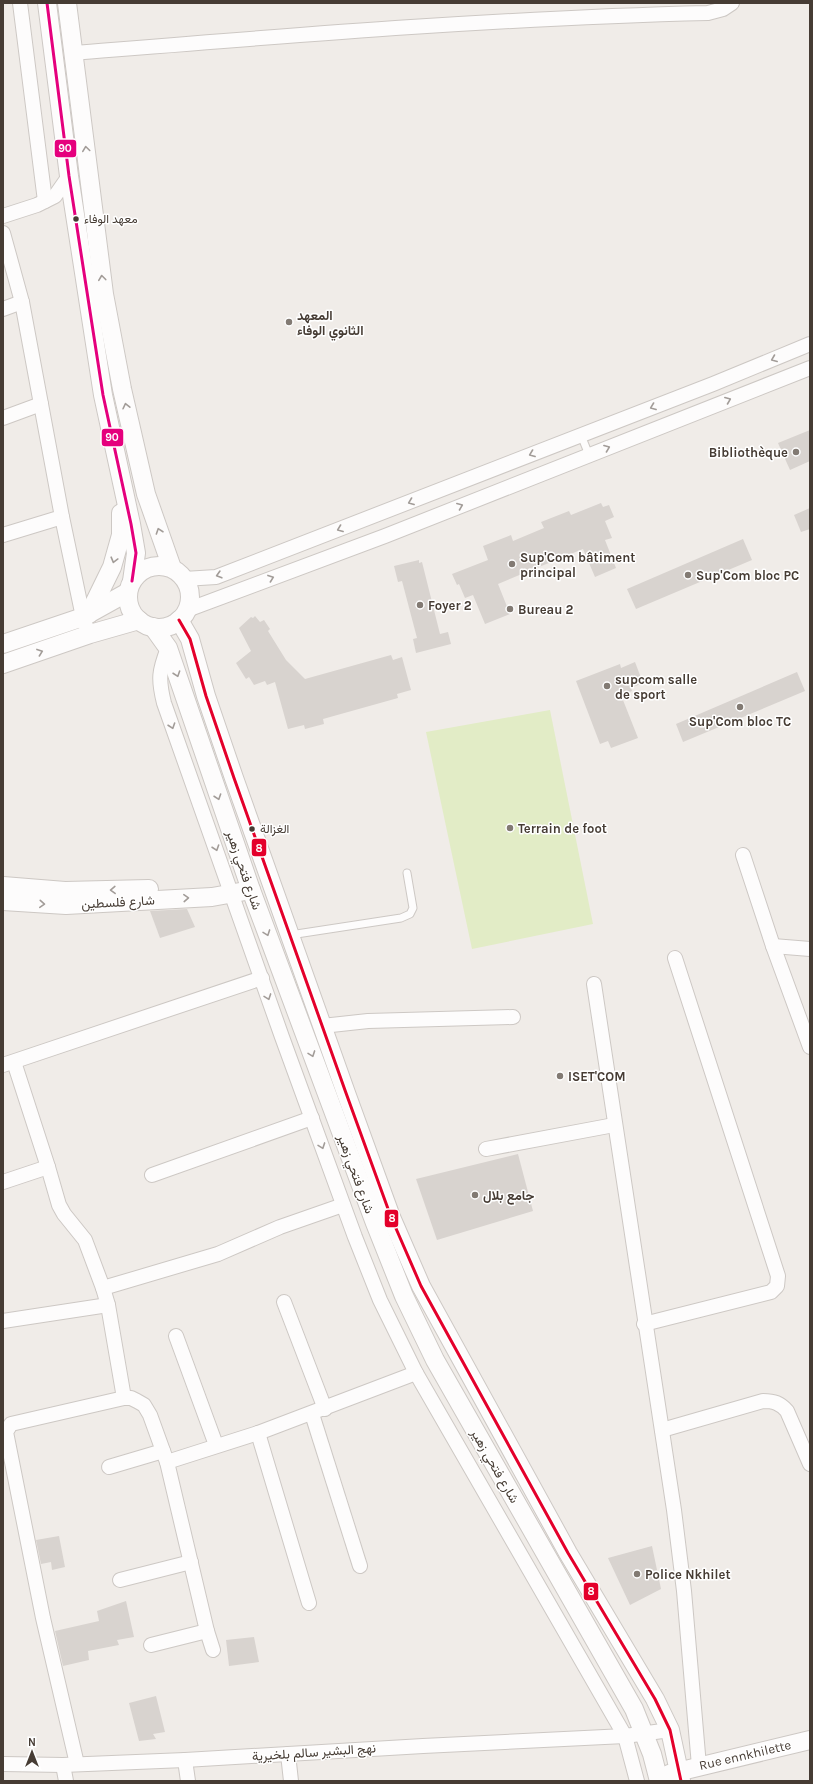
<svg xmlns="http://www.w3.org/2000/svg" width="813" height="1784" font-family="Karla,Vazirmatn,sans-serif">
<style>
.green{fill:#e2ecc6}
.building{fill:#d8d3cf}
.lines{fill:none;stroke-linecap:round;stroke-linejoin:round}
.service-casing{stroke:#cdc8c4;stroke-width:9}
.minor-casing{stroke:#cdc8c4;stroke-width:16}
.tertiary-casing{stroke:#cdc8c4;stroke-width:20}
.service{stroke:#fdfcfc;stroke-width:7}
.minor{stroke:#fdfcfc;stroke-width:14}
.tertiary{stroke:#fdfcfc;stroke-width:18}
.bus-1-casing{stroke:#fff;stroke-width:6}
.bus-2-casing{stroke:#fff;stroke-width:6}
.bus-1{stroke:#e5007d;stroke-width:3}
.bus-2{stroke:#e4002b;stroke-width:3}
.oneway{stroke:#a29c98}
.bus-dot{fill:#463c34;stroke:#fff;stroke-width:1.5}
.poi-dot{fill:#827a73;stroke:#fff;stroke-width:1.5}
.labels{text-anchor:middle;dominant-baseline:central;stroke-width:3;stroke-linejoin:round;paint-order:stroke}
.bus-label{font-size:12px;fill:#463c34;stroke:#fff;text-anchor:start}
.poi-label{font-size:13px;font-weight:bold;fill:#463c34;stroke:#fff;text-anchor:start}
.street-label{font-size:13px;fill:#463c34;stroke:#fff}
.line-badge{stroke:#fff;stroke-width:1.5}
.badge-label{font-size:11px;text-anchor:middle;font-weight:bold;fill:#fff}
</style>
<rect width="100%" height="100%" fill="#f0ece8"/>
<!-- green -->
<path class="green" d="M 550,710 L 593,924 L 472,949 L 426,732 Z"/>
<!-- building -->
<g class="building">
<path d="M 810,430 L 810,461 L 790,470 L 778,443 Z"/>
<path d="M 601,503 L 603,507 L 609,505 L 614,517 L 605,521 L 612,538 L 605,540 L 616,568 L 595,577 L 583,549 L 517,576 L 498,584 L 510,614 L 485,624 L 473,595 L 465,598 L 459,584 L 457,585 L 452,574 L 488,560 L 483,546 L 511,535 L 513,541 L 544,528 L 541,522 L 569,511 L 571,515 Z"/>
<path d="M 810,508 L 810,529 L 801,532 L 794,515 Z"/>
<path d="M 743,539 L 752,560 L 636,609 L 627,589 Z"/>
<path d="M 419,560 L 419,563 L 422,562 L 440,634 L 448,632 L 451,644 L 416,653 L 413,639 L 417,638 L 402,581 L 398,582 L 394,566 Z"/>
<path d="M 255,616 L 260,622 L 264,620 L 270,629 L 268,631 L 286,660 L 305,679 L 391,655 L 393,660 L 402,657 L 411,690 L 397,694 L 398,698 L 323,719 L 324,724 L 305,729 L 304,725 L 288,729 L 275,682 L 267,685 L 265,681 L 254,685 L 249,677 L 246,679 L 236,663 L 251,651 L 239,628 L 251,617 L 253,618 Z"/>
<path d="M 635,662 L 643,683 L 631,688 L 632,691 L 621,695 L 638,738 L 611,748 L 608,741 L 600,744 L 576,681 L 620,664 L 621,668 Z"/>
<path d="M 797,672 L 805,691 L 683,742 L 676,724 Z"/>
<path d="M 187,909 L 195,927 L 160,938 L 150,911 Z"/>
<path d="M 518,1154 L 533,1211 L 437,1240 L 416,1179 Z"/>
<path d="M 59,1536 L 65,1567 L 52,1570 L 51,1562 L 41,1564 L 36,1540 Z"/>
<path d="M 652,1546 L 661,1589 L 630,1605 L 608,1558 Z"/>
<path d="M 126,1601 L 134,1637 L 117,1640 L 119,1645 L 88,1651 L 89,1660 L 63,1666 L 55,1631 L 99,1621 L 97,1611 Z"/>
<path d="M 254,1637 L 259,1662 L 229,1666 L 226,1640 Z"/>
<path d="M 156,1696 L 165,1732 L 153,1734 L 156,1739 L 139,1741 L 129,1703 Z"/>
</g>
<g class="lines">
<defs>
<g id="service">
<path d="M 581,435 L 589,455"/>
<path d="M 290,935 L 401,918 L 410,914 L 413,908 L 407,873"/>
</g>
<g id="minor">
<path d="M 20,3 L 45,201"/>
<path d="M 73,53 C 284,36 496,18 708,13 L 723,9 L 732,3"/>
<path d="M 3,216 L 37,205 L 55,196 L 69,176"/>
<path d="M 3,233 L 22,302 L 62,517 L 83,617 L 86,626"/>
<path d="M 3,309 L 22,302"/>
<path d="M 3,418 L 41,404"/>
<path d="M 3,535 L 62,517"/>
<path d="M 184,579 L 216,577 L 713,384 L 810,344"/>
<path d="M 187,610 L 385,536 L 810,368"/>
<path d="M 168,648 C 159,671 158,679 164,703 L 282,1037 L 355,1237 L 380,1300 L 416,1373 L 625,1736 L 637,1781"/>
<path d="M 743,855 L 773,946 L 810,1047"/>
<path d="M 773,946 L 810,949"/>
<path d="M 594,984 L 674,1510 L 684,1591 L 699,1766"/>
<path d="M 322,1026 L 368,1021 L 513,1017"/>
<path d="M 3,1065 L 262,978"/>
<path d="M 486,1149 L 614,1125"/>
<path d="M 48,1167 L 59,1205 L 64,1214 L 85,1240 L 103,1288 L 108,1305 L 124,1398"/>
<path d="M 152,1175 L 312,1118"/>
<path d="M 3,1182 L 48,1167 L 14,1062"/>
<path d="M 103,1288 L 218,1254 L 280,1227 L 343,1205"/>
<path d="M 284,1302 L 325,1409"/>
<path d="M 3,1321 L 108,1305"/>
<path d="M 644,1324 L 771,1292 L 777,1286 L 778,1276 L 675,958"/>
<path d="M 176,1336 L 216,1445"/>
<path d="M 312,1414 L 360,1566"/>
<path d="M 662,1430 L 763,1401 C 774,1401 780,1403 787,1411 L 810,1464"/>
<path d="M 258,1433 L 309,1603"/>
<path d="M 167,1462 L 258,1433 L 416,1373"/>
<path d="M 109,1467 L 163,1451"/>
<path d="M 120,1580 L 191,1562"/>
<path d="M 151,1645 L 207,1631"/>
<path d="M 288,1754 L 291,1781"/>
<path d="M 185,1760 L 188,1781"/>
<path d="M 3,1764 L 63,1765 L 185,1760 L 423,1746 L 625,1736 L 670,1730"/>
<path d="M 77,1764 L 43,1618 L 6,1432 L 11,1424 L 124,1398 L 131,1398 L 137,1401 L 144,1405 L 150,1415 L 167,1462 L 207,1631 L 213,1650"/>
<path d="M 63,1765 L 66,1781"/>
</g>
<g id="tertiary">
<path d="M 47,3 L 69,176 L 103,395 L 131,524 L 136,553 L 132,581"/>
<path d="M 67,3 L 104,294 L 122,389 L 146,494 L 172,568"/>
<circle cx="159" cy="597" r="31"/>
<path d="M 89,614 L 112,567 L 121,535 L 121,513"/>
<path d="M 179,620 L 190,639 L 206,696 L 234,778 L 346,1093 L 391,1217 L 421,1286 L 568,1553 L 655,1699 L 670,1730 L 681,1781"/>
<path d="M 153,627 L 168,648 L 251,890 L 375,1223 L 404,1296 L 435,1360 L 634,1709 L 652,1754 L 659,1781"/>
<path d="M 3,644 L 83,617 L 128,592"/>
<path d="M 3,664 L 90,634 L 139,620"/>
<path d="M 3,886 L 65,891 L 149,889"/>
<path d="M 3,901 L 66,905 L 212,897 L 251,890"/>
<path d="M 669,1774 L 810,1740"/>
</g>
</defs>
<!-- service casing -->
<use href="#service" class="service-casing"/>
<!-- minor casing -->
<use href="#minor" class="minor-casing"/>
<!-- tertiary casing -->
<use href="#tertiary" class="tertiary-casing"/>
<!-- service -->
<use href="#service" class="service"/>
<!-- minor -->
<use href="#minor" class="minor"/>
<!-- tertiary -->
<use href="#tertiary" class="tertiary"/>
<defs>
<path id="bus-1" d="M 47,3 L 69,176 L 103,395 L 131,524 L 136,553 L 132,581"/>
<path id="bus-2" d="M 179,620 L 190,639 L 206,696 L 234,778 L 346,1093 L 391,1217 L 421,1286 L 568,1553 L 655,1699 L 670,1730 L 681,1781"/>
</defs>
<!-- bus-1 casing -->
<use href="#bus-1" class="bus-1-casing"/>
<!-- bus-2 casing -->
<use href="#bus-2" class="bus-2-casing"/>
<!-- bus-1 -->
<use href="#bus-1" class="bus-1"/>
<!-- bus-2 -->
<use href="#bus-2" class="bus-2"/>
</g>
<!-- one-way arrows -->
<defs><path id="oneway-chevron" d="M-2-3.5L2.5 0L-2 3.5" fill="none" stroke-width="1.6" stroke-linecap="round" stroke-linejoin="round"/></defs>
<g class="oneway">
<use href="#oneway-chevron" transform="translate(86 149) rotate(-98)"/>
<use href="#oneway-chevron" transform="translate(102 278) rotate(-97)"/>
<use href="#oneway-chevron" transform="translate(774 359) rotate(158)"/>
<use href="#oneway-chevron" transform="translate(728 400) rotate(-22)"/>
<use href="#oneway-chevron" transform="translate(126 406) rotate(-103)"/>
<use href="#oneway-chevron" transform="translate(653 407) rotate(159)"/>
<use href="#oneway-chevron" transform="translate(607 448) rotate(-21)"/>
<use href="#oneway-chevron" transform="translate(532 454) rotate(159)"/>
<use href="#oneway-chevron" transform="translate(411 502) rotate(159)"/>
<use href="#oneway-chevron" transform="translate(460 506) rotate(-22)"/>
<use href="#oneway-chevron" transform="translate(340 529) rotate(159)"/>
<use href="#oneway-chevron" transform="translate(159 531) rotate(-109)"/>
<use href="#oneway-chevron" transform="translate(114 560) rotate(105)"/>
<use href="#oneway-chevron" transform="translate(219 575) rotate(164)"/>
<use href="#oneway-chevron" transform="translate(271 578) rotate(-20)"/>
<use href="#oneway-chevron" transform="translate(40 652) rotate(-20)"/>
<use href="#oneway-chevron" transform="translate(177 674) rotate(71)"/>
<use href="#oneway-chevron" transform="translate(172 726) rotate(71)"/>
<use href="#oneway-chevron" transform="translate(218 797) rotate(71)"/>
<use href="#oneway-chevron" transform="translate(216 848) rotate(71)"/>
<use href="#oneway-chevron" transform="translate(113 890) rotate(178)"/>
<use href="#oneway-chevron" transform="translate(186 898) rotate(-3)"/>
<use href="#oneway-chevron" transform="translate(42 904) rotate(4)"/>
<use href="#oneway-chevron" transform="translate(267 933) rotate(70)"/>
<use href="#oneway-chevron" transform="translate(268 997) rotate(70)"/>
<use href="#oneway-chevron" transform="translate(312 1054) rotate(70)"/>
<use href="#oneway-chevron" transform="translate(322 1146) rotate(70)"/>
</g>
<!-- markers -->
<g class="bus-dot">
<circle cx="76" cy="219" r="3.5"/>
<circle cx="252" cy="829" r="3.5"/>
</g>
<g class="poi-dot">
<circle cx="289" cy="322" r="4"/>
<circle cx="796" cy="452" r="4"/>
<circle cx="512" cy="564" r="4"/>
<circle cx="688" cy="575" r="4"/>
<circle cx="420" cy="605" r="4"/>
<circle cx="510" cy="609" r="4"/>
<circle cx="607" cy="686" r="4"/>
<circle cx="740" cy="707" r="4"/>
<circle cx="510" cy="828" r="4"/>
<circle cx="560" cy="1076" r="4"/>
<circle cx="475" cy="1195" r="4"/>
<circle cx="637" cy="1574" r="4"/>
</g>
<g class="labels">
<!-- bus labels -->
<g class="bus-label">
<text x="84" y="219">معهد الوفاء</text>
<text x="260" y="829">الغزالة</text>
</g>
<!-- poi labels -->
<g class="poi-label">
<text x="297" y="315">المعهد<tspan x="297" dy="15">الثانوي الوفاء</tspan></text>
<text x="788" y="452" text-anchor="end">Bibliothèque</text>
<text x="520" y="557">Sup'Com bâtiment<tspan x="520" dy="15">principal</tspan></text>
<text x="696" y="575">Sup'Com bloc PC</text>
<text x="428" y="605">Foyer 2</text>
<text x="518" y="609">Bureau 2</text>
<text x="615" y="679">supcom salle<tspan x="615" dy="15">de sport</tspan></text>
<text x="740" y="721" text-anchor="middle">Sup'Com bloc TC</text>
<text x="518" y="828">Terrain de foot</text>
<text x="568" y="1076">ISET'COM</text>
<text x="483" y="1195">جامع بلال</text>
<text x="645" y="1574">Police Nkhilet</text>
</g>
<!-- street labels -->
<g class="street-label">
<text transform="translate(244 870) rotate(71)">شارع فتحي زهير</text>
<text transform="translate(118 902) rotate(-3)">شارع فلسطين</text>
<text transform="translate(356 1174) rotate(70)">شارع فتحي زهير</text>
<text transform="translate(495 1466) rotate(60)">شارع فتحي زهير</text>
<text transform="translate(314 1752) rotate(-4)">نهج البشير سالم بلخيرية</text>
<text transform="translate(745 1755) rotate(-13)">Rue ennkhilette</text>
</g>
</g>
<g class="line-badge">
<rect x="54" y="139" width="23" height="19" rx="4" fill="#e5007d"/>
<rect x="101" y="428" width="23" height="19" rx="4" fill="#e5007d"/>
<rect x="251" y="838" width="16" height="19" rx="4" fill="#e4002b"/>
<rect x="384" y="1209" width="15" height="19" rx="4" fill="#e4002b"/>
<rect x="583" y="1582" width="16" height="19" rx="4" fill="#e4002b"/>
</g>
<g class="badge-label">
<text x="65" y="152">90</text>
<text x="112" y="441">90</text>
<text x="259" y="852">8</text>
<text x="392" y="1222">8</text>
<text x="591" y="1595">8</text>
</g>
<!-- border -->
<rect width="813" height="1784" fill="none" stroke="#463c34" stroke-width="8"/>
<!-- north arrow -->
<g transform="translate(32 1752)" stroke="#ffffff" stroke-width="3" paint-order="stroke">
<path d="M0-3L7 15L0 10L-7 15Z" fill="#463c34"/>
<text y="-6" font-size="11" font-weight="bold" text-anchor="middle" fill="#463c34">N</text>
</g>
</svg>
